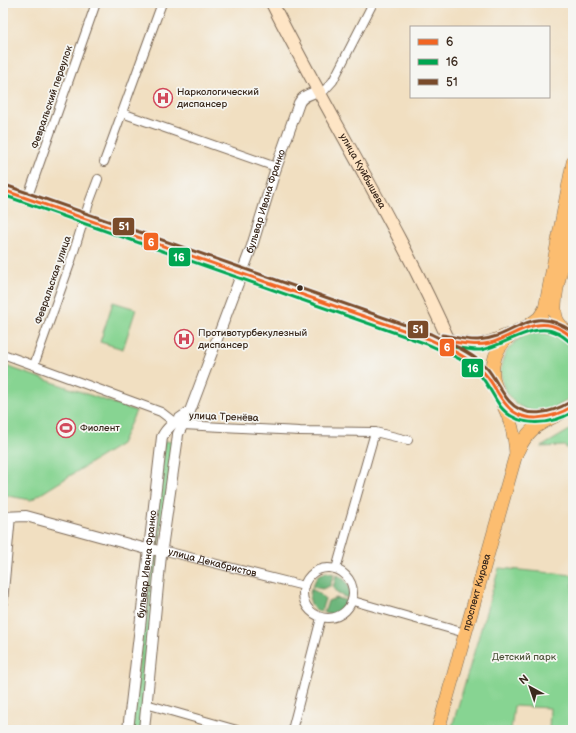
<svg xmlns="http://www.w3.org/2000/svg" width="576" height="733" font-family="'Balsamiq Sans',sans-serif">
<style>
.green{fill:#87d492;stroke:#617f58}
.forest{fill:#6db67c;stroke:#54704d}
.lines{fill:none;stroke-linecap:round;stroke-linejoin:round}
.minor-casing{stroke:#7b6957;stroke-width:10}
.tertiary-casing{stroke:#7b6957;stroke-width:12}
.secondary-casing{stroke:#7b6957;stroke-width:14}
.primary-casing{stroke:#7b6957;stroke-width:14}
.minor{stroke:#fff;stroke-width:8}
.tertiary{stroke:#fff;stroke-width:10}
.secondary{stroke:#fee5c5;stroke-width:12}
.primary{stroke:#fcbd6f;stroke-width:13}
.bus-1-casing{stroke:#f6f6f2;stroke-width:6}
.bus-2-casing{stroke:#f6f6f2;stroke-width:6}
.bus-3-casing{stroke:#f6f6f2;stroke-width:6}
.bus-1{stroke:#f26522;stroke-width:3}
.bus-2{stroke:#00a651;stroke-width:3}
.bus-3{stroke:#7a4b2a;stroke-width:3}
.bus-dot{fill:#3b2a1e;stroke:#f6f6f2;stroke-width:1.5}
.labels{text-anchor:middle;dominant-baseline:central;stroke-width:3.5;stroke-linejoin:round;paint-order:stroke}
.poi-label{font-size:10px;fill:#3b2a1e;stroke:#f6f6f2;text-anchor:start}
.street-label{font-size:10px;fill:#3b2a1e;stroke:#f6f6f2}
.park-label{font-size:10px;fill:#4e543b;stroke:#f6f6f2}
.line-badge{stroke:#f6f6f2;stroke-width:1.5}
.badge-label{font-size:11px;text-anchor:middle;font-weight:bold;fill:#fff}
</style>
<rect width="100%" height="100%" fill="#f6f6f2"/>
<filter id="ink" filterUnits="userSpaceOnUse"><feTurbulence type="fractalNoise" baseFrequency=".025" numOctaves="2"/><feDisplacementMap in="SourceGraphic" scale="8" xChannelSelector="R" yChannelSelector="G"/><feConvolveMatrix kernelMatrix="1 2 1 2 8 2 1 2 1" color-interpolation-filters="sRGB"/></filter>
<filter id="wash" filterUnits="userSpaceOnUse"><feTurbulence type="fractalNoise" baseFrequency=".012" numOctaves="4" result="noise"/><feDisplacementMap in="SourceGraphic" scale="16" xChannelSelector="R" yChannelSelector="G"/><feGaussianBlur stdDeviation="0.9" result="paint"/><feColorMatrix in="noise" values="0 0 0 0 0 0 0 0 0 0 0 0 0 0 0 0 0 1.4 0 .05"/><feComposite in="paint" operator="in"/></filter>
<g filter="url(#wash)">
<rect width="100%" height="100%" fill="#f1dfc1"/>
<!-- green -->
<g class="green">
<path d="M 113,302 L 136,309 L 123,349 L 100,342 Z"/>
<path d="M 533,333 C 550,333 564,336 573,352 L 573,392 C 568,400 561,405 552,409 C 510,424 480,366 519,339 C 523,336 528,335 533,333 Z"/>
<path d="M 3,365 L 136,411 L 121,444 L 31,500 L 3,495 Z"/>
<path d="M 573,428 L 573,447 L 566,448 L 565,446 L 541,447 Z"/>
<path d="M 164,441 L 174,442 L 159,548 L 152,547 Z"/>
<path d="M 152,551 L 159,552 L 141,730 L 131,730 Z"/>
<path d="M 499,568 L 573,575 L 573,730 L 549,730 L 550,708 L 514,706 L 511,730 L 451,730 Z"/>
</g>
<!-- forest -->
<g class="forest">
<path d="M 326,572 L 334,574 L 330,586 L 322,589 L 312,587 L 317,577 Z"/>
<path d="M 336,575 C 348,578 350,589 350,599 L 338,594 L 333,588 Z"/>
<path d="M 311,589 L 319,593 L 325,599 L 321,612 C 310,609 308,599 311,589 Z"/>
<path d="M 336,598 L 349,601 C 343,610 336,617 324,613 L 328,601 Z"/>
</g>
</g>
<g filter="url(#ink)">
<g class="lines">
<defs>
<g id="minor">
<path d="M 318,91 L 324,91 L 333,81 L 373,3"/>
<path d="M 122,113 L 276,167"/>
<path d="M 104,162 L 162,3"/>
<path d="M 27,199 L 96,3"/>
<path d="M 3,354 L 161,412 L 174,422 L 183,425 L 300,431 L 375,432 L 408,440"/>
<path d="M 34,365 L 70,264 L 89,203 L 98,179"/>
<path id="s1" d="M 162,550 L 304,586"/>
<circle cx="328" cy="593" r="25"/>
<path d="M 336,569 L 375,432"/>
<path d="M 353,601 L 465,633"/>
<path d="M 3,602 L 11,516"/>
<path d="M 146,704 L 237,730"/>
<path d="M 292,730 L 321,618"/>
</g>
<g id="tertiary">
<path d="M 3,517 L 26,516 L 143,548 L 155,550"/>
<path id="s2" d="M 128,730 L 162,437 C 167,426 179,419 189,412"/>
<path id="s3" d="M 144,730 L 161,555 L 177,443 L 178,434 L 190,411 L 252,246 L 275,171 L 299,103 C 303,95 311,94 318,91"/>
</g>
<g id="secondary">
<path id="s4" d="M 272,3 C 329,117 398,225 449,341"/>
</g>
<g id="primary">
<path d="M 3,190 L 158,245 L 429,339 L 463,355 L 483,371 L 496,389"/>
<path d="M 528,326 L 539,318 L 545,309 L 573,162"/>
<path d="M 566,332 C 563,328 559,324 557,320 C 549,302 568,245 573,225"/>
<path d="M 573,338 C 531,300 469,351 502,399 C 509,409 519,416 532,418 C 547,421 563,415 573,404"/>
<path d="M 440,340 L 477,345 L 490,342 L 508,335"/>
<path d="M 503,404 C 511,420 515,437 516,454"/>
<path id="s5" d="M 438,730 L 516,454 C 529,427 537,425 563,412"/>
</g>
</defs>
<!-- minor casing -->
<use href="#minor" class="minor-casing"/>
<!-- tertiary casing -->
<use href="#tertiary" class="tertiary-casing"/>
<!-- secondary casing -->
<use href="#secondary" class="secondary-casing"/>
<!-- primary casing -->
<use href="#primary" class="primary-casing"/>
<!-- minor -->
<use href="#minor" class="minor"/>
<!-- tertiary -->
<use href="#tertiary" class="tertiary"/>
<!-- secondary -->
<use href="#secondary" class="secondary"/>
<!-- primary -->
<use href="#primary" class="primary"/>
<defs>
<g id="bus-1">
<path d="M 3,190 L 429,339 C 448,348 466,356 481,370 C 491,378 496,392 504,402 C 521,426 552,419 573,406"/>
<path d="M 441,340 C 457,342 474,347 490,343 C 513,337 536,315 560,329 C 565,331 569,335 573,338"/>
</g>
<g id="bus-2">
<path d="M 3,195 L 427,344 C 445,352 467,360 480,375 C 488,384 493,396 500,406 C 518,429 551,425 573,412"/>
<path d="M 440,345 C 452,346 469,351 481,350 C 505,346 534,321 557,333 C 562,335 566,339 570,342"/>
</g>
<g id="bus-3">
<path d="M 5,185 L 431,334 C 450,344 471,352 486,367 C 495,377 500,391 509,401 C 525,420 552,413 570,402"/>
<path d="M 442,335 C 453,336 467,341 478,340 C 517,338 530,301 573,332"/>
</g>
</defs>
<!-- bus-1 casing -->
<use href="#bus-1" class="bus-1-casing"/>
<!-- bus-2 casing -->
<use href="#bus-2" class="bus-2-casing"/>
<!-- bus-3 casing -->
<use href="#bus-3" class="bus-3-casing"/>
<!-- bus-1 -->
<use href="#bus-1" class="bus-1"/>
<!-- bus-2 -->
<use href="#bus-2" class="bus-2"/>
<!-- bus-3 -->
<use href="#bus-3" class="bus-3"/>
</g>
</g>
<!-- icons -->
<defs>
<symbol id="hospital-ring" viewBox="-11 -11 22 22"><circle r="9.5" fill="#f6f6f2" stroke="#d1495b" stroke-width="1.5"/><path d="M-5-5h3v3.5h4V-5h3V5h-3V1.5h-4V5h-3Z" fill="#d1495b"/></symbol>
<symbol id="stadium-ring" viewBox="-11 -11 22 22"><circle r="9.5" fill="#f6f6f2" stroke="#d1495b" stroke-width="1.5"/><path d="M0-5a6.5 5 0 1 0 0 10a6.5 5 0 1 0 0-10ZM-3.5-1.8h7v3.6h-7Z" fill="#d1495b"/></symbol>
</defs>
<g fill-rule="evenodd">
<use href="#hospital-ring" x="152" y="87" width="22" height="22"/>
<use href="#hospital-ring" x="173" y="328" width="22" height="22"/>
<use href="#stadium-ring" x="55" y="417" width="22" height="22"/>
</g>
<!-- markers -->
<circle class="bus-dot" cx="300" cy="288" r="3.5"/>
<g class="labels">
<!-- poi labels -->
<g class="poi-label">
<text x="177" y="92">Наркологический<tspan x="177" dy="12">диспансер</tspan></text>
<text x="198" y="333">Противотурбекулезный<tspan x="198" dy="12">диспансер</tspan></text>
<text x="80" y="428">Фиолент</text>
</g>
<!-- street labels -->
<g class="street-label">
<text transform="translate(52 97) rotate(-71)">Февральский переулок</text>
<text stroke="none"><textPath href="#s4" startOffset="191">улица Куйбышева</textPath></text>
<text stroke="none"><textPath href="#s3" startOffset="547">бульвар Ивана Франко</textPath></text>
<text transform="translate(53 280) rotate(-71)">Февральская улица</text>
<text transform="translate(224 417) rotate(2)">улица Тренёва</text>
<text stroke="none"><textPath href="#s1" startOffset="52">улица Декабристов</textPath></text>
<text stroke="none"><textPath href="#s2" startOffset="167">бульвар Ивана Франко</textPath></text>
<text stroke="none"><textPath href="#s5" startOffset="143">проспект Кирова</textPath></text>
</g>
<!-- park labels -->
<g class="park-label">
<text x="524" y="657">Детский парк</text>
</g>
</g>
<g class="line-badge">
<rect x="112" y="217" width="23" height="19" rx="4" fill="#7a4b2a"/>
<rect x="143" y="232" width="16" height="19" rx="4" fill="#f26522"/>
<rect x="168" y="247" width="23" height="20" rx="4" fill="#00a651"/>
<rect x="407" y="320" width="22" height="19" rx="4" fill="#7a4b2a"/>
<rect x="439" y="338" width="16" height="19" rx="4" fill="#f26522"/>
<rect x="461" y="358" width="23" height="20" rx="4" fill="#00a651"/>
</g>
<g class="badge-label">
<text x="124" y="230">51</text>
<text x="151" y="246">6</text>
<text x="179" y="261">16</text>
<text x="418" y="333">51</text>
<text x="447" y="351">6</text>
<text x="473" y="372">16</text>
</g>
<!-- margin -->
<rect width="576" height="733" fill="none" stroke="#f6f6f2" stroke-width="16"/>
<!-- legend -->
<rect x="410" y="26" width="140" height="72" fill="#f6f6f2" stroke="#aba49d"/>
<rect x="418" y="39" width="20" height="6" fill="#f26522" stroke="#aba49d"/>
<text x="446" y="46" font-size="12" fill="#3b2a1e">6</text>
<rect x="418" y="59" width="20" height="6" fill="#00a651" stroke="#aba49d"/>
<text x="446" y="66" font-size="12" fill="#3b2a1e">16</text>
<rect x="418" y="79" width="20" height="6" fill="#7a4b2a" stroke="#aba49d"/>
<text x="446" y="86" font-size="12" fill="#3b2a1e">51</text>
<!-- north arrow -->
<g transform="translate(530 687) rotate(320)" stroke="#f6f6f2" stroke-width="3" paint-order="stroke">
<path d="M0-3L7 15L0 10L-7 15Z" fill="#3b2a1e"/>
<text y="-6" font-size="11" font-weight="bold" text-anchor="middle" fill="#3b2a1e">N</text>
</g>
</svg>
